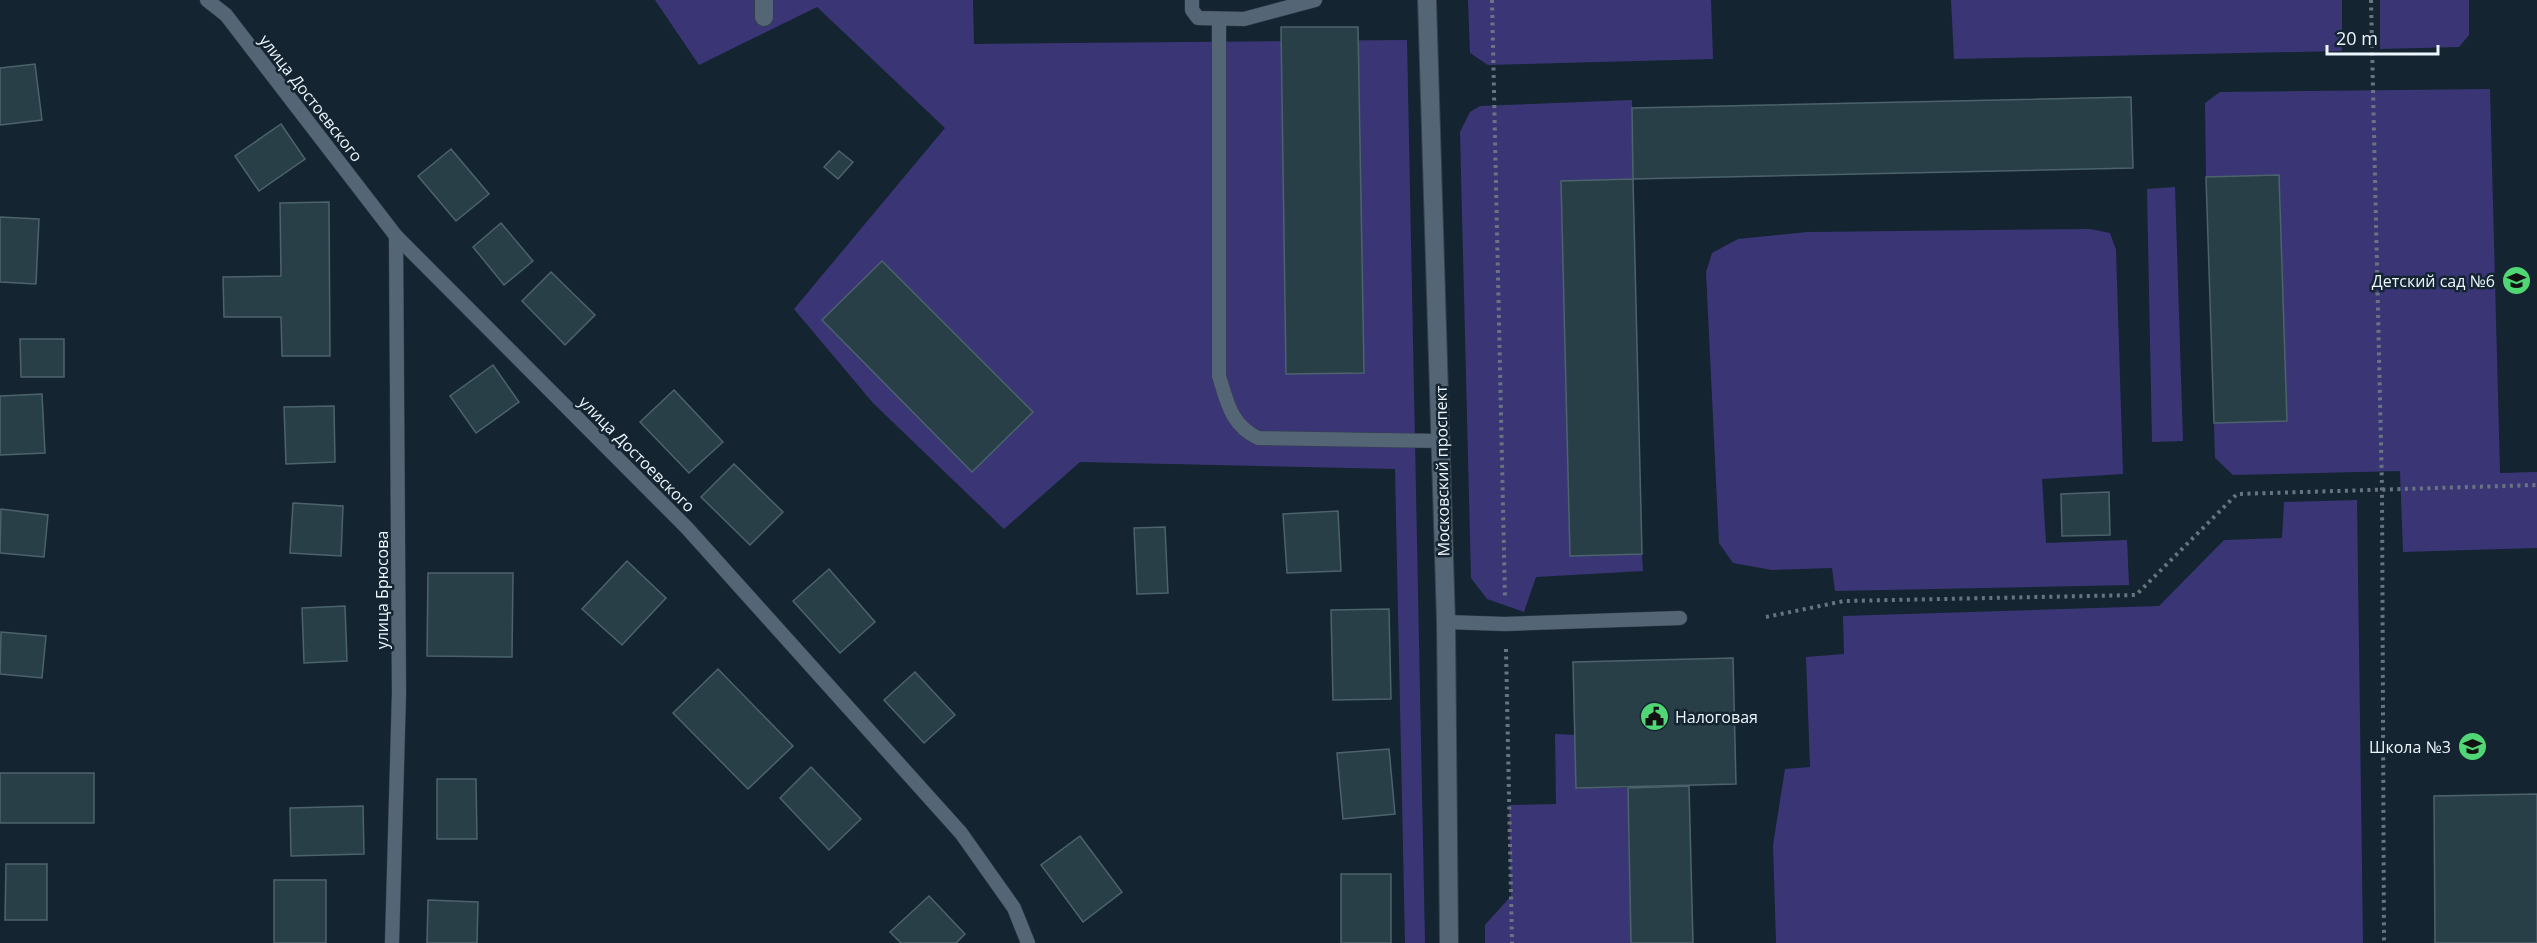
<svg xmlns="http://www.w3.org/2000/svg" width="2537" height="943" font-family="'Open Sans',sans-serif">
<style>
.green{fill:#3a3676}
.building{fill:#283f48;stroke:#4c636d;stroke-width:1.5}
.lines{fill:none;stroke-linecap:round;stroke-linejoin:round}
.lane-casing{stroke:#35404a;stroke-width:15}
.street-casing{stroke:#35404a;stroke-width:20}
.secondary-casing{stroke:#35404a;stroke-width:20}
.path{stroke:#687580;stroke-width:4;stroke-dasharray:3 4.5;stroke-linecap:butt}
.lane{stroke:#546575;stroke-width:14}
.street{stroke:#546575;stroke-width:18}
.secondary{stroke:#546575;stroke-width:18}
.labels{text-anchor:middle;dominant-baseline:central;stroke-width:5;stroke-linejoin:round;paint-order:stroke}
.street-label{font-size:16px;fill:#eef6fd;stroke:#142431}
.poi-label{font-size:16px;fill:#eef6fd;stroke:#142431;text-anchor:end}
</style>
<rect width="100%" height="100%" fill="#142431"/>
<!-- green -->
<g class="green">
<path d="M 655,0 L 973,0 L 974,44 L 1407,40 L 1425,943 L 1405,943 L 1395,469 L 1080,462 L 1004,529 L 873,403 L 794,309 L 945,128 L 817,7 L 699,65 Z"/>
<path d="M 1468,0 L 1711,0 L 1713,59 L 1488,65 L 1470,53 Z"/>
<path d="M 1951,0 L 2342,0 L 2342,51 L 1954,59 Z"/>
<path d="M 2380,0 L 2469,0 L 2469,35 L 2459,47 L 2380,49 Z"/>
<path d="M 2490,89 L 2500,473 L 2537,472 L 2537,548 L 2403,552 L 2400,471 L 2233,475 L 2215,458 L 2214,423 L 2287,420 L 2279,176 L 2206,177 L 2205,103 L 2220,92 Z"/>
<path d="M 1632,100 L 1633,179 L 1561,181 L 1570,555 L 1642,554 L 1643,571 L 1536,577 L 1524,612 L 1487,599 L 1471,578 L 1460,132 L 1470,112 L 1480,106 Z"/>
<path d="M 2175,187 L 2183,441 L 2152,442 L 2147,189 Z"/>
<path d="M 2090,229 L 2110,233 L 2116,250 L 2123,474 L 2042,479 L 2046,543 L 2127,540 L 2129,585 L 1835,591 L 1832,568 L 1772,570 L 1733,563 L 1719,543 L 1706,272 L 1712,253 L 1738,239 L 1807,232 Z"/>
<path d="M 2357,500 L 2363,943 L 1776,943 L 1773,845 L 1785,769 L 1810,767 L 1806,657 L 1844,654 L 1843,616 L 2159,606 L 2224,540 L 2282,538 L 2284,502 Z"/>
<path d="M 1555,734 L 1575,735 L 1576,788 L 1628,788 L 1631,943 L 1485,943 L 1485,925 L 1511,896 L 1509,805 L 1556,804 Z"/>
</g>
<!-- building -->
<g class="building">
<path d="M 1281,27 L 1358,27 L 1364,373 L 1286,374 Z"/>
<path d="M 35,64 L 42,120 L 0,125 L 0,68 Z"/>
<path d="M 2131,97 L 2133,168 L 1633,179 L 1632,108 Z"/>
<path d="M 281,124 L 305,159 L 259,191 L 235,156 Z"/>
<path d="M 451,149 L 489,194 L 456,221 L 418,176 Z"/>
<path d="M 839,151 L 853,162 L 838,179 L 824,167 Z"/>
<path d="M 2279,175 L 2287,421 L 2214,423 L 2206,177 Z"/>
<path d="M 1633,179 L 1642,554 L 1570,556 L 1561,181 Z"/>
<path d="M 329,202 L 330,356 L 282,356 L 281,317 L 224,317 L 223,277 L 281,276 L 280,203 Z"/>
<path d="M 0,217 L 39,219 L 36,284 L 0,282 Z"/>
<path d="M 501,223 L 533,261 L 504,285 L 473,247 Z"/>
<path d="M 882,261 L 1033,412 L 972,472 L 822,320 Z"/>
<path d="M 551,272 L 595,315 L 565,345 L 522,301 Z"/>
<path d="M 20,339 L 64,339 L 64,377 L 21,377 Z"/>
<path d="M 493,365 L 519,402 L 476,433 L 450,396 Z"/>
<path d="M 674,390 L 723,442 L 689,473 L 640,422 Z"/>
<path d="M 42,394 L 45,453 L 0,455 L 0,396 Z"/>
<path d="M 334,406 L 335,462 L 286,464 L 284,407 Z"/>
<path d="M 734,464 L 783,512 L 750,545 L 701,497 Z"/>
<path d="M 2109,492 L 2110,535 L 2062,536 L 2061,494 Z"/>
<path d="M 293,503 L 343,506 L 341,556 L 290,553 Z"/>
<path d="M 1,509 L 48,515 L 44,557 L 0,553 Z"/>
<path d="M 1338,511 L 1341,571 L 1287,573 L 1283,514 Z"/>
<path d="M 1165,527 L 1168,593 L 1137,594 L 1134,528 Z"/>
<path d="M 627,561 L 666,598 L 622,645 L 582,609 Z"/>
<path d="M 829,569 L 875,622 L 840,653 L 793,601 Z"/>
<path d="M 428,573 L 513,573 L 512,657 L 427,656 Z"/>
<path d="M 345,606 L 347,661 L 304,663 L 302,608 Z"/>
<path d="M 1389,609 L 1391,699 L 1333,700 L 1331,610 Z"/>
<path d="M 1,632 L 46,636 L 42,678 L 0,674 Z"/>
<path d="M 1733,658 L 1736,784 L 1576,788 L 1573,662 Z"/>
<path d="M 718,669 L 793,746 L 748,789 L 673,713 Z"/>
<path d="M 915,672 L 955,715 L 924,743 L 884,700 Z"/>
<path d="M 1389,749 L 1395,814 L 1343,819 L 1337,753 Z"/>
<path d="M 811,767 L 861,819 L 829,850 L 780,798 Z"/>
<rect x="0" y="773" width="94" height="50"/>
<path d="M 437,779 L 476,779 L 477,839 L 437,839 Z"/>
<path d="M 1689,786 L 1693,943 L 1631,943 L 1628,788 Z"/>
<path d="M 2537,794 L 2537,943 L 2435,943 L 2434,796 Z"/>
<path d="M 363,806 L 364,854 L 291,856 L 290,808 Z"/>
<path d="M 1080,836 L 1122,892 L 1083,922 L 1041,865 Z"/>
<path d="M 6,864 L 47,864 L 47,920 L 5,920 Z"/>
<rect x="1341" y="874" width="50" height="69"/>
<rect x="274" y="880" width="52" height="63"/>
<path d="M 929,896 L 965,934 L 956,943 L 901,943 L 890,932 Z"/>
<path d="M 428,900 L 478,902 L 477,943 L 427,943 Z"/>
</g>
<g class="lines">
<defs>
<g id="lane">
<path d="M 207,0 L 226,15 L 396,236 L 687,528 L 961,833 L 1014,908 L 1028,943"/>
<path d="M 1192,0 L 1192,10 L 1198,18 L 1244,19 L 1315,0"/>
<path d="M 1219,19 L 1219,376 C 1227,402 1231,425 1258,438 L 1441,441"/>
<path d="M 1446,622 L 1505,624 L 1680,618"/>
<path d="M 392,943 L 399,693 L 396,236"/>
</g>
<path id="street" d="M 764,0 L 764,17"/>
<path id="secondary" d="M 1427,0 L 1446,622 L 1449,943"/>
</defs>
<!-- lane casing -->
<use href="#lane" class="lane-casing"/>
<!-- street casing -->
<use href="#street" class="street-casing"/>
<!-- secondary casing -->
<use href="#secondary" class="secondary-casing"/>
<!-- path -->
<g class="path">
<path d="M 1492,0 L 1505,599"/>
<path d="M 2371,0 L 2382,489 L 2384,943"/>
<path d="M 1766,617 L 1844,601 L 2136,595 L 2237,494 L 2537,485"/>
<path d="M 1506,649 L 1512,943"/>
</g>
<!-- lane -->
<use href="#lane" class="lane"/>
<!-- street -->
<use href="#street" class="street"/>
<!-- secondary -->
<use href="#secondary" class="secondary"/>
</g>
<!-- icons -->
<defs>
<symbol id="school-disc" viewBox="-11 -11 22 22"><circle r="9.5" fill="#50d675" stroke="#142431"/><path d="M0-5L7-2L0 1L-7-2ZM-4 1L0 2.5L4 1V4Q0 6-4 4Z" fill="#111"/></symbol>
<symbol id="civic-disc" viewBox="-11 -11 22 22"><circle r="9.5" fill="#50d675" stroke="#142431"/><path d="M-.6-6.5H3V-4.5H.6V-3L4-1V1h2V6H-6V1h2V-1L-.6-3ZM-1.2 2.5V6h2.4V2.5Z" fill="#111"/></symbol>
</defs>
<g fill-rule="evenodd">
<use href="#school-disc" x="2500" y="264" width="33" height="33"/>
<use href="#civic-disc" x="1638" y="700" width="33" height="33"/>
<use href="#school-disc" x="2456" y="730" width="33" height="33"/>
</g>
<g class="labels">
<!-- street labels -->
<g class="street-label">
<text transform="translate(311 98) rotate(52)">улица Достоевского</text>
<text transform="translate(637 454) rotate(45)">улица Достоевского</text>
<text transform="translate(1442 471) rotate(-91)">Московский проспект</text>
<text transform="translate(382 590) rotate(-90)">улица Брюсова</text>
</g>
<!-- poi labels -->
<g class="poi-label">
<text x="2495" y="281">Детский сад №6</text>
<text x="1675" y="717" text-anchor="start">Налоговая</text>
<text x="2451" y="747">Школа №3</text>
</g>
</g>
<!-- scale -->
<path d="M2327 45v9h111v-9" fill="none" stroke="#eef6fd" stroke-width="3"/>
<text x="2336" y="45" font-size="18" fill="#eef6fd" stroke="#142431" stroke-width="4.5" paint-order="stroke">20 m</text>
</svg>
